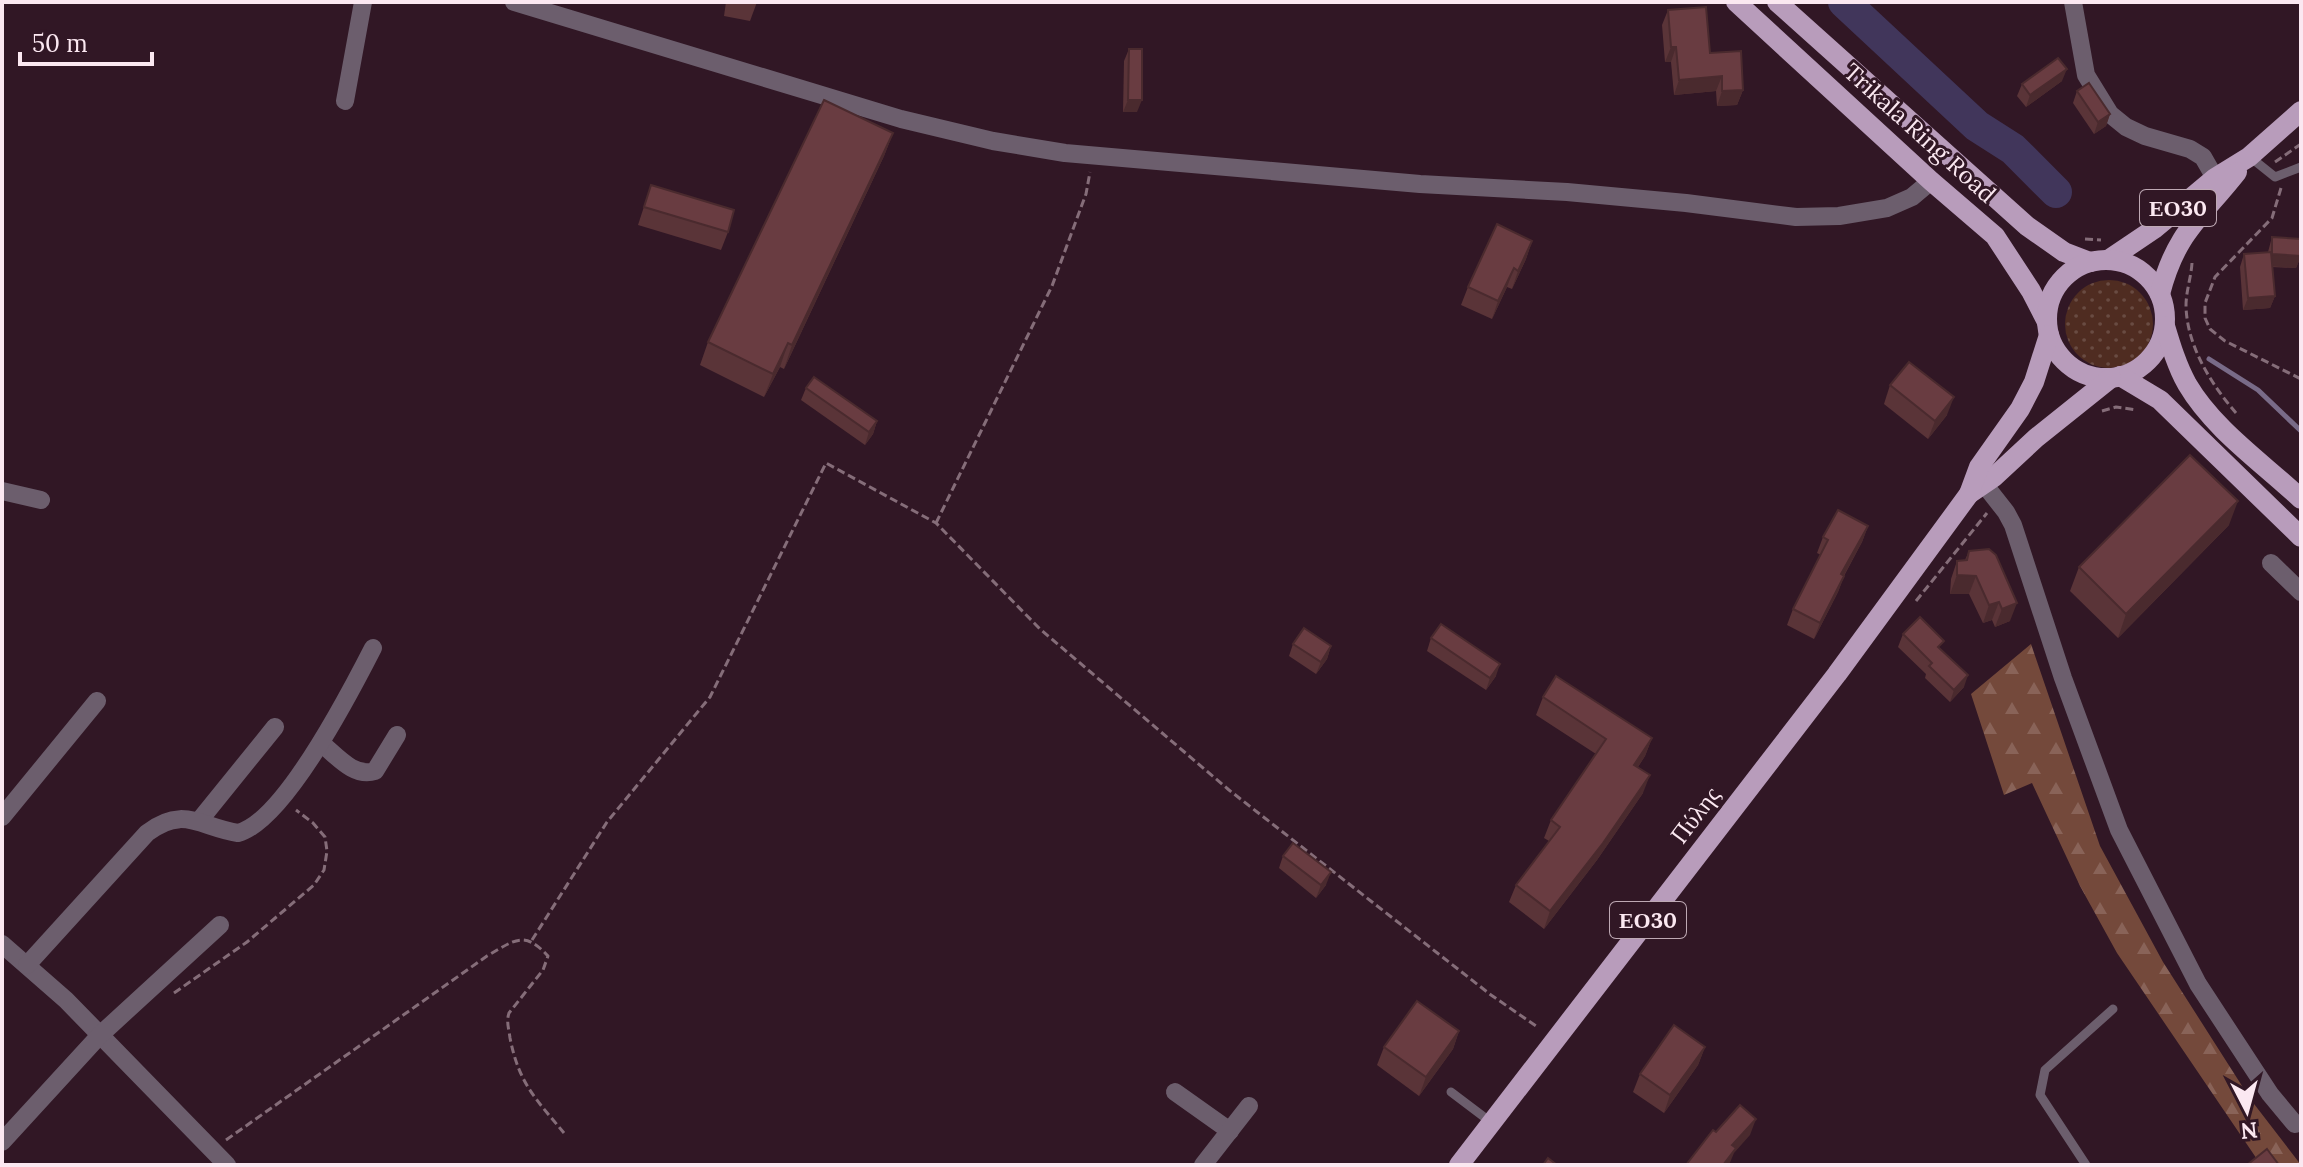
<svg xmlns="http://www.w3.org/2000/svg" width="2303" height="1167" font-family="Lora,serif">
<style>
.grass{fill:url(#grass-dots)}
.forest{fill:url(#forest-firs)}
.lines{fill:none;stroke-linecap:round;stroke-linejoin:round}
.stream{stroke:#796b88;stroke-width:5}
.river{stroke:#41365b;stroke-width:32}
.path{stroke:#856d79;stroke-width:3;stroke-dasharray:8 4;stroke-linecap:butt}
.service{stroke:#6c5e6d;stroke-width:9}
.minor{stroke:#6c5e6d;stroke-width:18}
.primary{stroke:#b89cbb;stroke-width:20}
.wall{fill:#5a3438}
.shaded-wall{fill:#4a2a2e}
.building{fill:#693c41;stroke:#4a2a2e;stroke-width:2}
.labels{text-anchor:middle;dominant-baseline:central;stroke-width:6;stroke-linejoin:round;paint-order:stroke}
.shield{fill:#311725;stroke:#bea9b4;stroke-width:2}
.shield-label{font-size:22px;font-weight:bold;fill:#fbe8f1}
.street-label{font-size:24px;fill:#fbe8f1;stroke:#311725}
</style>
<defs>
<pattern id="grass-dots" width="8" height="8" patternUnits="userSpaceOnUse" patternTransform="scale(2)"><rect width="8" height="8" fill="#4f2c21"/><path d="M2 2h.1M6 6h.1" fill="none" stroke="#694b42" stroke-width="1.8" stroke-linecap="round"/></pattern>
<pattern id="forest-firs" width="22" height="20" patternUnits="userSpaceOnUse" patternTransform="scale(2)"><rect width="22" height="20" fill="#74493b"/><path d="M5 1l3.5 6h-7zM16 11l3.5 6h-7z" fill="#896358"/></pattern>
</defs>
<rect width="100%" height="100%" fill="#311725"/>
<!-- grass -->
<circle class="grass" cx="2109" cy="324" r="44"/>
<!-- forest -->
<path class="forest" d="M 2031,644 L 2100,846 L 2163,962 L 2251,1100 L 2301,1165 L 2261,1165 L 2117,953 L 2080,886 L 2032,783 L 2004,795 L 1971,694 Z"/>
<g class="lines">
<!-- stream -->
<path class="stream" d="M 2209,359 L 2258,390 L 2301,431"/>
<!-- river -->
<path class="river" d="M 1844,2 L 1977,126 L 2013,149 L 2056,192"/>
<!-- path -->
<g class="path">
<path d="M 2275,162 L 2301,144"/>
<path d="M 2281,188 L 2272,218 L 2215,277 L 2205,303 L 2205,318 L 2210,329 L 2225,341 L 2301,379"/>
<path d="M 2085,239 L 2101,240"/>
<path d="M 2192,263 C 2191,278 2186,291 2186,306 C 2187,346 2211,384 2236,413"/>
<path d="M 2102,411 L 2116,407 L 2137,410"/>
<path d="M 936,523 L 1052,286 L 1086,194 L 1090,172"/>
<path d="M 1916,601 L 1987,513"/>
<path d="M 532,940 L 607,822 L 710,697 L 826,463 L 936,523 L 1040,629 L 1229,790 L 1491,995 L 1539,1028"/>
<path d="M 174,993 L 247,942 L 314,885 L 324,870 L 327,851 L 325,837 L 313,823 L 296,810"/>
<path d="M 226,1140 L 487,956 C 515,940 524,930 548,956 L 543,970 L 509,1013 C 506,1022 509,1029 510,1038 C 519,1084 536,1099 564,1133"/>
</g>
<!-- service -->
<g class="service">
<path d="M 2250,157 L 2275,177 L 2301,167"/>
<path d="M 1451,1092 L 1492,1123"/>
<path d="M 2086,1165 L 2040,1095 L 2045,1070 L 2113,1009"/>
</g>
<!-- minor -->
<g class="minor">
<path d="M 514,2 L 901,119 L 993,141 L 1065,153 L 1420,184 L 1567,192 L 1686,203 L 1796,217 L 1839,216 L 1887,208 L 1912,197 L 1931,181"/>
<path d="M 2073,2 L 2086,75 L 2110,114 L 2126,127 L 2145,136 L 2190,149 L 2203,157 L 2215,178"/>
<path d="M 345,101 L 363,2"/>
<path d="M 1984,484 L 2006,512 L 2013,525 L 2063,678 L 2119,830 L 2198,984 L 2270,1094 L 2295,1124"/>
<path d="M 2,491 L 41,500"/>
<path d="M 2271,563 L 2301,592"/>
<path d="M 321,743 C 337,756 354,778 375,771 L 397,735"/>
<path d="M 2,817 L 97,701"/>
<path d="M 199,821 L 275,727"/>
<path d="M 2,944 L 66,1000 L 227,1165"/>
<path d="M 27,965 L 147,833 C 183,805 200,827 238,833 C 284,821 351,691 373,648"/>
<path d="M 1175,1092 L 1230,1131"/>
<path d="M 2,1142 L 100,1035 L 220,925"/>
<path d="M 1203,1165 L 1249,1106"/>
</g>
<!-- primary -->
<g class="primary">
<path d="M 1736,2 L 1931,181 L 1995,236 L 2031,291 L 2047,322"/>
<path d="M 1777,2 L 2027,226 L 2064,252 L 2090,262"/>
<path d="M 2108,260 L 2154,229 L 2215,178 L 2249,157 L 2301,111"/>
<circle cx="2106" cy="319" r="59"/>
<path d="M 2160,294 C 2176,232 2200,219 2237,172"/>
<path d="M 2165,326 C 2171,346 2177,366 2187,384 C 2214,430 2263,463 2301,499"/>
<path d="M 2120,376 L 2160,400 L 2301,537"/>
<path d="M 1969,494 L 1994,477 L 2036,438 L 2111,378"/>
<path d="M 1459,1165 L 1837,674 L 1969,494 L 1979,467 L 2020,409 L 2034,382 L 2049,335"/>
</g>
</g>
<!-- wall -->
<g class="wall">
<path d="M 726,2 L 757,2 L 750,21 L 724,16 Z"/>
<path d="M 1668,10 L 1710,53 L 1743,90 L 1737,105 L 1717,106 L 1716,91 L 1674,95 L 1671,62 L 1665,62 L 1662,25 Z"/>
<path d="M 1129,49 L 1137,112 L 1123,112 L 1124,61 Z"/>
<path d="M 2062,81 L 2026,107 L 2017,96 L 2022,84 Z"/>
<path d="M 2077,91 L 2110,114 L 2106,126 L 2094,134 L 2073,103 Z"/>
<path d="M 893,133 L 884,156 L 784,369 L 780,367 L 764,397 L 700,365 L 708,342 Z"/>
<path d="M 651,185 L 728,232 L 721,250 L 638,225 Z"/>
<path d="M 2272,237 L 2301,256 L 2296,268 L 2272,267 L 2275,296 L 2270,308 L 2243,310 L 2240,267 L 2244,254 L 2268,252 Z"/>
<path d="M 1532,241 L 1526,259 L 1512,289 L 1507,287 L 1492,319 L 1461,305 L 1468,287 Z"/>
<path d="M 1890,385 L 1947,415 L 1928,439 L 1884,404 Z"/>
<path d="M 806,388 L 877,421 L 873,434 L 865,445 L 801,400 Z"/>
<path d="M 2229,525 L 2118,638 L 2070,591 L 2079,567 Z"/>
<path d="M 1868,526 L 1862,542 L 1844,576 L 1838,592 L 1814,639 L 1787,625 L 1793,609 L 1821,555 L 1817,553 L 1823,537 Z"/>
<path d="M 1969,551 L 2010,621 L 1995,627 L 1992,620 L 1983,623 L 1969,594 L 1950,594 L 1951,579 L 1957,561 L 1965,560 Z"/>
<path d="M 1903,634 L 1941,650 L 1964,687 L 1950,702 L 1925,678 L 1926,674 L 1898,647 Z"/>
<path d="M 1431,638 L 1496,676 L 1486,690 L 1427,651 Z"/>
<path d="M 1293,644 L 1331,646 L 1327,659 L 1316,674 L 1289,656 Z"/>
<path d="M 1543,697 L 1652,738 L 1645,756 L 1638,767 L 1643,793 L 1597,860 L 1544,929 L 1509,902 L 1516,885 L 1549,841 L 1544,838 L 1551,820 L 1596,754 L 1536,715 Z"/>
<path d="M 1283,856 L 1326,885 L 1316,898 L 1279,868 Z"/>
<path d="M 1459,1031 L 1453,1049 L 1419,1096 L 1377,1065 L 1384,1047 Z"/>
<path d="M 1705,1047 L 1698,1065 L 1664,1113 L 1633,1092 L 1640,1074 Z"/>
</g>
<!-- shaded-wall -->
<g class="shaded-wall">
<path d="M 1671,47 L 1676,47 L 1671,62 L 1665,62 Z"/>
<path d="M 2067,69 L 2062,81 L 2026,107 L 2030,95 Z"/>
<path d="M 1722,76 L 1716,91 L 1674,95 L 1679,80 Z"/>
<path d="M 1743,90 L 1737,105 L 1717,106 L 1722,91 Z"/>
<path d="M 1128,100 L 1142,100 L 1137,112 L 1123,112 Z"/>
<path d="M 2110,114 L 2106,126 L 2094,134 L 2098,122 Z"/>
<path d="M 893,133 L 884,156 L 784,369 L 792,345 Z"/>
<path d="M 1532,241 L 1526,259 L 1512,289 L 1518,271 Z"/>
<path d="M 2272,254 L 2301,256 L 2296,268 L 2267,266 Z"/>
<path d="M 1514,268 L 1507,287 L 1492,319 L 1498,301 Z"/>
<path d="M 2275,296 L 2270,308 L 2243,310 L 2248,298 Z"/>
<path d="M 788,343 L 780,367 L 764,397 L 773,374 Z"/>
<path d="M 1954,397 L 1947,415 L 1928,439 L 1935,421 Z"/>
<path d="M 877,421 L 873,434 L 865,445 L 869,432 Z"/>
<path d="M 2238,501 L 2229,525 L 2118,638 L 2126,614 Z"/>
<path d="M 1868,526 L 1862,542 L 1836,590 L 1841,574 Z"/>
<path d="M 1957,575 L 1976,576 L 1969,594 L 1950,594 Z"/>
<path d="M 1844,576 L 1838,592 L 1814,639 L 1820,623 Z"/>
<path d="M 1999,602 L 1992,620 L 1983,623 L 1989,605 Z"/>
<path d="M 2017,603 L 2010,621 L 1995,627 L 2002,609 Z"/>
<path d="M 1331,646 L 1327,659 L 1316,674 L 1321,662 Z"/>
<path d="M 1500,664 L 1496,676 L 1486,690 L 1490,678 Z"/>
<path d="M 1968,675 L 1964,687 L 1950,702 L 1954,690 Z"/>
<path d="M 1652,738 L 1645,756 L 1628,782 L 1634,765 Z"/>
<path d="M 1650,775 L 1643,793 L 1597,860 L 1544,929 L 1550,911 Z"/>
<path d="M 1331,872 L 1326,885 L 1316,898 L 1321,885 Z"/>
<path d="M 1459,1031 L 1453,1049 L 1419,1096 L 1426,1077 Z"/>
<path d="M 1705,1047 L 1698,1065 L 1664,1113 L 1670,1095 Z"/>
<path d="M 1756,1119 L 1750,1135 L 1734,1153 L 1729,1165 L 1723,1165 L 1732,1145 Z"/>
</g>
<!-- building -->
<g class="building">
<path d="M 1706,7 L 1710,53 L 1741,51 L 1743,90 L 1722,91 L 1722,76 L 1679,80 L 1676,47 L 1671,47 L 1668,10 Z"/>
<path d="M 1129,49 L 1142,49 L 1142,100 L 1128,100 Z"/>
<path d="M 2058,58 L 2067,69 L 2030,95 L 2022,84 Z"/>
<path d="M 2089,83 L 2110,114 L 2098,122 L 2077,91 Z"/>
<path d="M 824,100 L 893,133 L 792,345 L 788,343 L 773,374 L 708,342 Z"/>
<path d="M 651,185 L 734,210 L 728,232 L 644,207 Z"/>
<path d="M 1497,224 L 1532,241 L 1518,271 L 1514,268 L 1498,301 L 1468,287 Z"/>
<path d="M 2272,237 L 2301,239 L 2301,256 L 2272,254 Z"/>
<path d="M 2271,252 L 2275,296 L 2248,298 L 2244,254 Z"/>
<path d="M 1909,362 L 1954,397 L 1935,421 L 1890,385 Z"/>
<path d="M 814,377 L 877,421 L 869,432 L 806,388 Z"/>
<path d="M 2190,455 L 2238,501 L 2126,614 L 2079,567 Z"/>
<path d="M 1838,510 L 1868,526 L 1841,574 L 1844,576 L 1820,623 L 1793,609 L 1828,540 L 1823,537 Z"/>
<path d="M 1989,549 L 1996,555 L 2017,603 L 2002,609 L 1999,602 L 1989,605 L 1976,576 L 1957,575 L 1957,561 L 1967,560 L 1969,551 Z"/>
<path d="M 1920,617 L 1944,641 L 1938,647 L 1968,675 L 1954,690 L 1929,666 L 1932,663 L 1903,634 Z"/>
<path d="M 1441,624 L 1500,664 L 1490,678 L 1431,638 Z"/>
<path d="M 1304,628 L 1331,646 L 1321,662 L 1293,644 Z"/>
<path d="M 1556,676 L 1652,738 L 1634,765 L 1650,775 L 1603,843 L 1550,911 L 1516,885 L 1560,827 L 1551,820 L 1606,739 L 1543,697 Z"/>
<path d="M 1293,843 L 1331,872 L 1321,885 L 1283,856 Z"/>
<path d="M 1417,1001 L 1459,1031 L 1426,1077 L 1384,1047 Z"/>
<path d="M 1674,1025 L 1705,1047 L 1670,1095 L 1640,1074 Z"/>
<path d="M 1740,1105 L 1756,1119 L 1732,1145 L 1736,1148 L 1723,1165 L 1686,1165 L 1713,1130 L 1716,1132 Z"/>
<path d="M 2267,1149 L 2279,1165 L 2247,1165 Z"/>
<path d="M 1548,1158 L 1557,1165 L 1543,1165 Z"/>
</g>
<g class="labels">
<!-- shield labels -->
<g class="shield">
<rect x="2140" y="190" width="76" height="36" rx="6"/>
<rect x="1610" y="902" width="76" height="36" rx="6"/>
</g>
<g class="shield-label">
<text x="2178" y="208">ΕΟ30</text>
<text x="1648" y="920">ΕΟ30</text>
</g>
<!-- street labels -->
<g class="street-label">
<text transform="translate(1920 133) rotate(42)">Trikala Ring Road</text>
<text transform="translate(1695 815) rotate(-53)">Πύλης</text>
</g>
</g>
<!-- border -->
<rect width="2303" height="1167" fill="none" stroke="#fbe8f1" stroke-width="8"/>
<!-- north arrow -->
<g transform="translate(2247 1111) rotate(174)" stroke="#311725" stroke-width="6" paint-order="stroke">
<path d="M0-6L14 30L0 20L-14 30Z" fill="#fbe8f1"/>
<text y="-12" font-size="22" font-weight="bold" text-anchor="middle" fill="#fbe8f1">N</text>
</g>
<!-- scale -->
<path d="M20 52v12h132v-12" fill="none" stroke="#fbe8f1" stroke-width="4"/>
<text x="32" y="52" font-size="24" fill="#fbe8f1" stroke="#311725" stroke-width="6" paint-order="stroke">50 m</text>
</svg>
